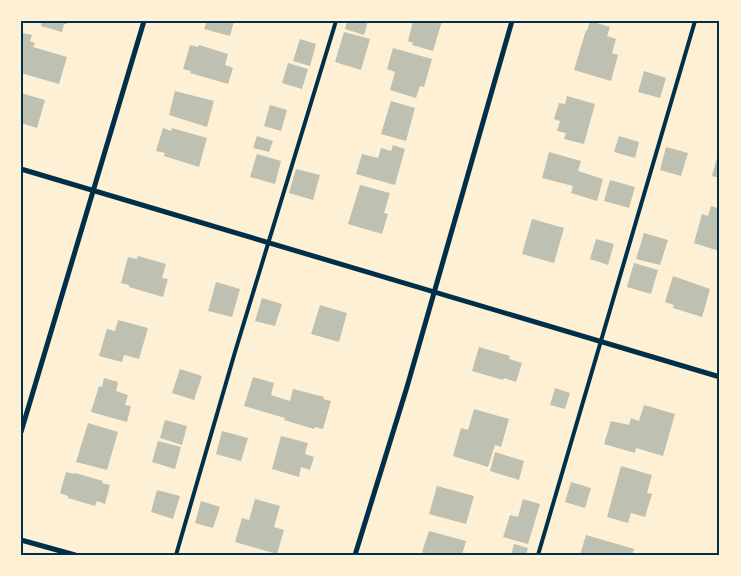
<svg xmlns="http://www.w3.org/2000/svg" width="741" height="576" font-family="Arial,sans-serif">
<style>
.building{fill:#bec0b2}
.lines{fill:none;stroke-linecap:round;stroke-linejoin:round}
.service{stroke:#003049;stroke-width:4}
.minor{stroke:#003049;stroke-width:5}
.neatline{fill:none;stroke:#003049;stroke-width:2}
</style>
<rect width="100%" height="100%" fill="#fdf0d5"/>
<!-- building -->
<g class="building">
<path d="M 42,21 L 68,21 L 67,24 L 64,24 L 62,32 L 41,26 Z"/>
<path d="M 207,21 L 234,21 L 230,36 L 204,29 Z"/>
<path d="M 347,21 L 368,21 L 364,35 L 345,29 Z"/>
<path d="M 413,21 L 442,21 L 433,51 L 412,45 L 413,43 L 408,41 Z"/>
<path d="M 590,21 L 610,27 L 607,36 L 616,39 L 612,53 L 618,55 L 611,81 L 574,70 L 586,30 L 587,31 Z"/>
<path d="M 344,32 L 370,39 L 361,70 L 335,62 Z"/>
<path d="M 23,33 L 32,35 L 30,41 L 35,43 L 33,47 L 67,57 L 59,84 L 21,73 Z"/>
<path d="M 300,39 L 316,44 L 310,66 L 293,61 Z"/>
<path d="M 190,45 L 198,47 L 199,45 L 228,54 L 225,65 L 233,68 L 228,84 L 190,73 L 191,71 L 183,69 Z"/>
<path d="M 393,48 L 432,59 L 424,87 L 420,86 L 416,98 L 390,90 L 395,72 L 387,69 Z"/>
<path d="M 288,63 L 308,69 L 302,89 L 282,83 Z"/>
<path d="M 644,71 L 666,78 L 660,98 L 638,92 Z"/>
<path d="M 175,91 L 214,101 L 207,127 L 169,115 Z"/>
<path d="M 21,93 L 45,100 L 37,128 L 21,123 Z"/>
<path d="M 567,96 L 595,104 L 584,144 L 564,139 L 566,133 L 557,131 L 560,121 L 554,119 L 559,103 L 565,104 Z"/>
<path d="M 391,101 L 415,108 L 406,141 L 381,134 Z"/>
<path d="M 270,105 L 287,110 L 281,131 L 264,126 Z"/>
<path d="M 163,128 L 171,131 L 172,128 L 207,138 L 199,167 L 164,156 L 165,153 L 156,151 Z"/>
<path d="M 257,136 L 273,141 L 269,152 L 253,148 Z"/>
<path d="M 619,136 L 639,142 L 635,158 L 614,152 Z"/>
<path d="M 393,145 L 405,149 L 395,185 L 356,174 L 362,154 L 378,158 L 381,148 L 391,151 Z"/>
<path d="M 666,147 L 688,153 L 681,176 L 660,170 Z"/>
<path d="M 719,151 L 720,152 L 720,178 L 712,176 Z"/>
<path d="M 549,152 L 581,161 L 578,171 L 603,179 L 597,201 L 571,193 L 573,186 L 542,178 Z"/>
<path d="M 257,154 L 281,161 L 275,184 L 250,177 Z"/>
<path d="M 296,169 L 320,175 L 313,200 L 289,193 Z"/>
<path d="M 610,180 L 635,187 L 629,208 L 604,201 Z"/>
<path d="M 360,185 L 390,193 L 384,213 L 388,214 L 382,234 L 348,224 Z"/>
<path d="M 711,206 L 720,209 L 719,251 L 694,243 L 702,214 L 708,216 Z"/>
<path d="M 532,219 L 564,228 L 554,263 L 522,254 Z"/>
<path d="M 644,233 L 668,240 L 660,265 L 636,259 Z"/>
<path d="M 596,239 L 614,244 L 608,265 L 590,259 Z"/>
<path d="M 138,256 L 166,264 L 162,278 L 168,279 L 163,297 L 129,287 L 129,285 L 121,283 L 128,257 L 137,259 Z"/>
<path d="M 634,263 L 658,270 L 651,294 L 627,287 Z"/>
<path d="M 673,276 L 710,289 L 702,317 L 673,308 L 674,305 L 665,302 Z"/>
<path d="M 216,282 L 240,289 L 232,317 L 208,311 Z"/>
<path d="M 262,298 L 282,304 L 275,326 L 255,321 Z"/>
<path d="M 320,305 L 347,313 L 339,342 L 311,334 Z"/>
<path d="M 118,320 L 148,328 L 139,359 L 124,355 L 122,362 L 99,356 L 107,329 L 115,331 Z"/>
<path d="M 479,347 L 510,356 L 509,359 L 522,363 L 516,382 L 504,378 L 503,380 L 472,371 Z"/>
<path d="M 180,369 L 202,376 L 194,400 L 172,393 Z"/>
<path d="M 253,377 L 274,383 L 271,395 L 290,401 L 293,389 L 324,397 L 323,399 L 331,401 L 323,429 L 315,427 L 314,429 L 284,420 L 285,418 L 244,406 Z"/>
<path d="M 104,378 L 118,382 L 116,391 L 128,395 L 125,405 L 131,406 L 127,422 L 91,412 L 99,386 L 102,387 Z"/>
<path d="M 555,388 L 570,393 L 565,409 L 550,405 Z"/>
<path d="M 644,405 L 675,414 L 663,456 L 636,448 L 635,453 L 604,444 L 611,421 L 629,425 L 631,418 L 639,421 Z"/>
<path d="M 474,409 L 509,419 L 501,447 L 495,445 L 488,467 L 453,456 L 461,428 L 468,430 Z"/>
<path d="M 165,420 L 187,426 L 182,445 L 160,438 Z"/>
<path d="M 88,423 L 118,432 L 107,470 L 76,462 Z"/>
<path d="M 222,431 L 248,438 L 241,461 L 216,454 Z"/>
<path d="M 281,436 L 308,443 L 305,454 L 314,457 L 310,470 L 301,467 L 299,477 L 272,469 Z"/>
<path d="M 158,441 L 181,447 L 175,469 L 152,462 Z"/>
<path d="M 495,452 L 524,461 L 519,480 L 490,471 Z"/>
<path d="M 621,466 L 652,475 L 647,493 L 652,494 L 645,517 L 631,513 L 628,523 L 607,517 Z"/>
<path d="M 66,472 L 74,474 L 75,473 L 103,481 L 102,483 L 110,485 L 105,504 L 97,501 L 95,506 L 68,498 L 68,496 L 60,493 Z"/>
<path d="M 571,482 L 591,488 L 585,508 L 565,502 Z"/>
<path d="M 437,486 L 474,496 L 466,524 L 429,514 Z"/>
<path d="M 157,490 L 180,496 L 173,519 L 151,512 Z"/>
<path d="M 255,499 L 280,506 L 274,527 L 284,530 L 277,554 L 235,542 L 242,518 L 249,520 Z"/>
<path d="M 523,499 L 540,504 L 528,544 L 503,537 L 510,515 L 518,517 Z"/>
<path d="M 201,501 L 220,507 L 213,528 L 195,523 Z"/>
<path d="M 429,531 L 466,541 L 462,555 L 424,555 L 424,553 L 422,552 Z"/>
<path d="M 586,535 L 634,549 L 632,555 L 580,555 Z"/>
<path d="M 514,544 L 528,548 L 526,555 L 511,555 Z"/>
</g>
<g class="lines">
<!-- service -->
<g class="service">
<path d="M 176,555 L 235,352 L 336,21"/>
<path d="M 538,555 L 695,21"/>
</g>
<!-- minor -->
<g class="minor">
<path d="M 21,169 L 720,377"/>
<path d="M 21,432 L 144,21"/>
<path d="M 21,540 L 75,555"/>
<path d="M 355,555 L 407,387 L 512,21"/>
</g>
</g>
<!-- border -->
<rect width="741" height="576" fill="none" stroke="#fdf0d5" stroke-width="45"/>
<rect x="22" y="22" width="696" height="532" class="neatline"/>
</svg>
